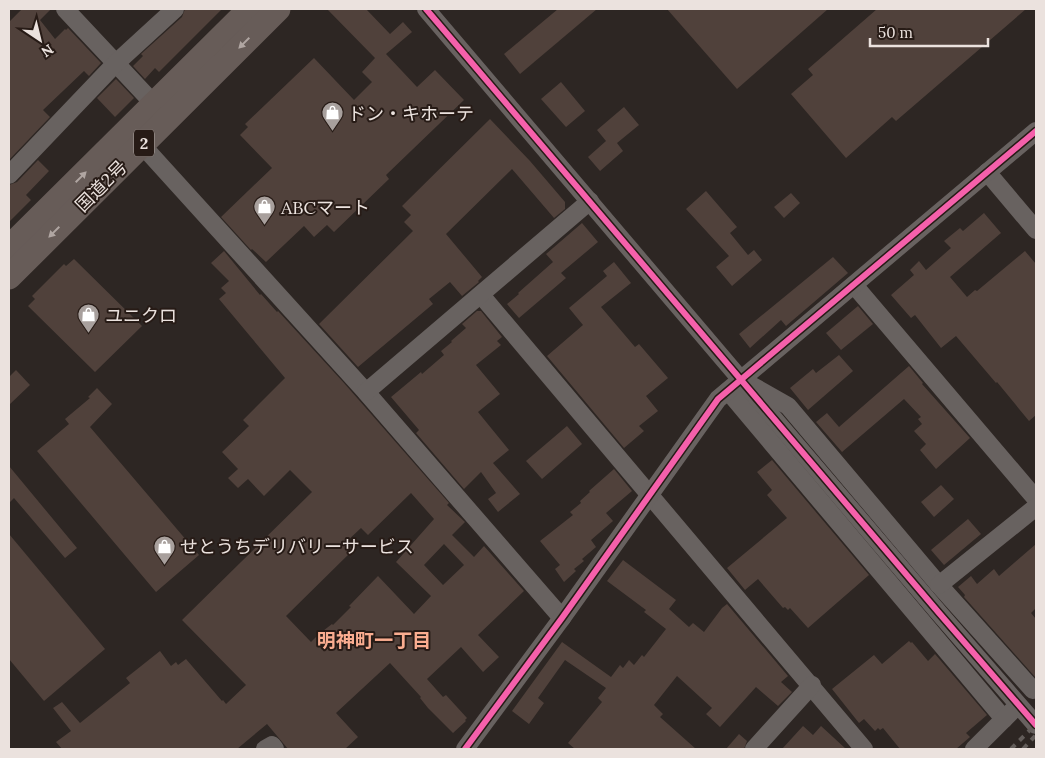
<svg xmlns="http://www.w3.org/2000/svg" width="1045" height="758" font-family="Lora,'Noto Sans JP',serif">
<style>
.building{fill:#50413b;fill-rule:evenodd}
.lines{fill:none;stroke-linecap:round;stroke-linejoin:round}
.minor{stroke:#686260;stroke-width:18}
.highway{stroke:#675c58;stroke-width:25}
.rail{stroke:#635d5a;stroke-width:4;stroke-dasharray:6 6;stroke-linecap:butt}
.cycleway-casing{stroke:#271b16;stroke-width:9}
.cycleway{stroke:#f560ab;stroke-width:6}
.oneway{fill:#b0a6a2}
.labels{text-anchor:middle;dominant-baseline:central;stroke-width:4;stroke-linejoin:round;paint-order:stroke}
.shield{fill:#271b16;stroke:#b0a6a2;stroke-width:1}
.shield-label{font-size:16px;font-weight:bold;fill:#ebe2de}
.poi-label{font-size:18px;fill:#ebe2de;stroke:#271b16;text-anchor:start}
.street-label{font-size:18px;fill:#ebe2de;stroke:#271b16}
.neighbourhood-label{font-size:19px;font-weight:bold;fill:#faad90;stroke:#271b16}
</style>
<rect width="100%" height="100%" fill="#2d2623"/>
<!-- building -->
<g class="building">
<path d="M 22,9 L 51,9 L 40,20 L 55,39 L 65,29 L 66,30 L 68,28 L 101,63 L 89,76 L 84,71 L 43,110 L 50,117 L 9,160 L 9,22 Z"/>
<path d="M 185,9 L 222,9 L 159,72 L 155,68 L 145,79 L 133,66 L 143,56 L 141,54 L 182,17 Z"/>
<path d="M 327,9 L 366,9 L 390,34 L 403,22 L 412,32 L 386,54 L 417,87 L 435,70 L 464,100 L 386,175 L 389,179 L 334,232 L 327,225 L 314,237 L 304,226 L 266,262 L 252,249 L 251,250 L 221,217 L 272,168 L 240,135 L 248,127 L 245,124 L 314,58 L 354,100 L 372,82 L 362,72 L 375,58 Z"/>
<path d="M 558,9 L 597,9 L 520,74 L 504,54 Z"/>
<path d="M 667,9 L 828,9 L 737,89 Z"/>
<path d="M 877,9 L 1026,9 L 896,121 L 892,117 L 846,158 L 791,94 L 813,75 L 808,69 Z"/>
<path d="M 116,79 L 134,98 L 115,117 L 97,98 Z"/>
<path d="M 561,82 L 585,111 L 566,127 L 541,99 Z"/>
<path d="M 624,107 L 639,125 L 617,143 L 623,151 L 600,171 L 588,157 L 606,141 L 597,130 Z"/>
<path d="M 490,119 L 530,161 L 565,202 L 565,209 L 554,218 L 512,169 L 446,234 L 482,277 L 478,281 L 479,282 L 462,296 L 450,282 L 429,299 L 433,304 L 358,367 L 319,324 L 413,231 L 404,222 L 411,215 L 402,206 Z"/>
<path d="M 38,160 L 49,171 L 26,195 L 31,200 L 9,222 L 9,185 L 17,182 Z"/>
<path d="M 706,191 L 737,227 L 730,233 L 748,255 L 754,250 L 762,260 L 732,286 L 716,267 L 729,256 L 686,209 Z"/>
<path d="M 791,193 L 800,203 L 784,218 L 774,207 Z"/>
<path d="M 984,213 L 1001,233 L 950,277 L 967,297 L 975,290 L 977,291 L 1025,251 L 1036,264 L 1036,415 L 1029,421 L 997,382 L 996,383 L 956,336 L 941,348 L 915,315 L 911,318 L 891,295 L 914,275 L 910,270 L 919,261 L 926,270 L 951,248 L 944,241 L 960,228 L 963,231 Z"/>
<path d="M 582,223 L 598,242 L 561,273 L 566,278 L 519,318 L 507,304 L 519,294 L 518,293 L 553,262 L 546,254 Z"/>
<path d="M 224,251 L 260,295 L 261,294 L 277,312 L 278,311 L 344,383 L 449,503 L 447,505 L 465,522 L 452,535 L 474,557 L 484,546 L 524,591 L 478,635 L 499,657 L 483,672 L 461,647 L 427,679 L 443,697 L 446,695 L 467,718 L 465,720 L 466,721 L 453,733 L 428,708 L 420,698 L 421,697 L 390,663 L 336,713 L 358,737 L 345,749 L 288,749 L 267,724 L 237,749 L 62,749 L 56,742 L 71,731 L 53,708 L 62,702 L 80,723 L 130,683 L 126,678 L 160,651 L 171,666 L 176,662 L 178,665 L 186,659 L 222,701 L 223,700 L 226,704 L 246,685 L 182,620 L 312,492 L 290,470 L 264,496 L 248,479 L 238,488 L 228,478 L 238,469 L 222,452 L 249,426 L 243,420 L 285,378 L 219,299 L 226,293 L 221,288 L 229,281 L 211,263 ZM 411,493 L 434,519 L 396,562 L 431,596 L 414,614 L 378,576 L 349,606 L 351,607 L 333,625 L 332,624 L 319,634 L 311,642 L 286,616 L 353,550 L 345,543 L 361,528 L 368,535 ZM 444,544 L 464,565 L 443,585 L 424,565 Z"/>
<path d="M 833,257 L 848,273 L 786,326 L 781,320 L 750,348 L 739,334 Z"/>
<path d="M 74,259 L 142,326 L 95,372 L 28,306 L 35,299 L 32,296 L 64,264 L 66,266 Z"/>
<path d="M 614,262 L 631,283 L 601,307 L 635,347 L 639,344 L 668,378 L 646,396 L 658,411 L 639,426 L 644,431 L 624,448 L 547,356 L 583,325 L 569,308 L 607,276 L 603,271 Z"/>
<path d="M 858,306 L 873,324 L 841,350 L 826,333 Z"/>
<path d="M 477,311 L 481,311 L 502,337 L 497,341 L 501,345 L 476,365 L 500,394 L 478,412 L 509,450 L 493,463 L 520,494 L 498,512 L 488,499 L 496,493 L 481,472 L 464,489 L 416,433 L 419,430 L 391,397 L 421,372 L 422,374 L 444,355 L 441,351 L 452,342 L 451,341 L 466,328 L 462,324 Z"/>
<path d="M 839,355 L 853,371 L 808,410 L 790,388 L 813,369 L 816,373 Z"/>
<path d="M 909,366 L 923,383 L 922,384 L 970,438 L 936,469 L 920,450 L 926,444 L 914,431 L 922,424 L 918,419 L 921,417 L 904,399 L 842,452 L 816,422 L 827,413 L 839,427 Z"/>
<path d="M 16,370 L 30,385 L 9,405 L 9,377 Z"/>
<path d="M 97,388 L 112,404 L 90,427 L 199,555 L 156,592 L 37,451 L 69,424 L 65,419 L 90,398 L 88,397 Z"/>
<path d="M 567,426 L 582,444 L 542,479 L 526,461 Z"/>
<path d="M 772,460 L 869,575 L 808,628 L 790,608 L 788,610 L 785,607 L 783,608 L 758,579 L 745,590 L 727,568 L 787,518 L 767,495 L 772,490 L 757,472 Z"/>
<path d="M 9,466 L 77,548 L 65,558 L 14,498 L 9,503 Z"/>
<path d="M 614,469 L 632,491 L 606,513 L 613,521 L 591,540 L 596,547 L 582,559 L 584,561 L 574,569 L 576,571 L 564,582 L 555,569 L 560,565 L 540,541 L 573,515 L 570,512 L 581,503 L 580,501 L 590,492 L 589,491 Z"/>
<path d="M 941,485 L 954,499 L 934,517 L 921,502 Z"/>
<path d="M 968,519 L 981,534 L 944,565 L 931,550 Z"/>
<path d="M 9,534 L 105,649 L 44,701 L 9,659 Z"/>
<path d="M 1036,544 L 1036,608 L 1031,613 L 1036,619 L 1036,678 L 964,597 L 965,595 L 958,587 L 971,576 L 977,584 L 994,569 L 999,576 Z"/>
<path d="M 623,560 L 676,600 L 669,609 L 689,627 L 693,623 L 704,632 L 722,608 L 727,604 L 788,676 L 781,682 L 792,692 L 778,706 L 756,687 L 720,727 L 706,714 L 712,708 L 677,676 L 654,705 L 663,714 L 660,717 L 696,749 L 575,749 L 568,743 L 602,702 L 598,698 L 606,688 L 565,660 L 538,698 L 544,703 L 529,724 L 512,711 L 562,642 L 611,677 L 620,665 L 623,668 L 629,660 L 634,665 L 642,655 L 644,657 L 666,629 L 644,612 L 646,610 L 607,581 Z"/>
<path d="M 909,641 L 911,643 L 912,642 L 928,661 L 935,654 L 987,715 L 966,733 L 970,737 L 956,749 L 900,749 L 883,728 L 880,730 L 878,728 L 875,731 L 864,719 L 859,723 L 832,689 L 874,655 L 882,664 Z"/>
<path d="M 803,726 L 813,735 L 821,726 L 846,749 L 782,749 Z"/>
<path d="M 739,734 L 747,741 L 744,749 L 726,749 Z"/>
</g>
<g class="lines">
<!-- minor -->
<g class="minor">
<path d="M 65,9 L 154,104"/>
<path d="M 426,9 L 939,613 L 1036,725"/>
<path d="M 142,145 L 366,392 L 562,618"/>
<path d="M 987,172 L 1036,230"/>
<path d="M 9,175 L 115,64 L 175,9"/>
<path d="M 854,285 L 1036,499"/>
<path d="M 481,295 L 864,749"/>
<path d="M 751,385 L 788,406 L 939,585 L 1033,690"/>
<path d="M 728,391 L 1004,719"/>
<path d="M 366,392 L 590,201"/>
<path d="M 939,585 L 1036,507"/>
<path d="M 265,749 L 272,745 L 275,749"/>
<path d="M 465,749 L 562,618 L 718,399 L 1036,131"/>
<path d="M 754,749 L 812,685"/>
<path d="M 974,749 L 1012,711"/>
</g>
<!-- highway -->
<g class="highway">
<path d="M 9,248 L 250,9"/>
<path d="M 9,277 L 278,9"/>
</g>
<!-- rail -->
<g class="rail">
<path d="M 1011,749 L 1036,724"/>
<path d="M 1023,749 L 1036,735"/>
</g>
<defs>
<g id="cycleway">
<path d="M 426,9 L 939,613 L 1036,725"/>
<path d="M 465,749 L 562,618 L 718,399 L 1036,131"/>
</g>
</defs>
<!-- cycleway casing -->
<use href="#cycleway" class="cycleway-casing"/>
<!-- cycleway -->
<use href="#cycleway" class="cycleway"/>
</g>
<!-- one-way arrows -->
<defs><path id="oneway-solid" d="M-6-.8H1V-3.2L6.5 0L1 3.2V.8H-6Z" transform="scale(1.25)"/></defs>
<g class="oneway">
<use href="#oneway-solid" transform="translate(244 43) rotate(135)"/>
<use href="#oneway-solid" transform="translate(81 177) rotate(-45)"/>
<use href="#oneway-solid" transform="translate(54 232) rotate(135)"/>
</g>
<!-- icons -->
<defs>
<symbol id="shop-pin" viewBox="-11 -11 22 30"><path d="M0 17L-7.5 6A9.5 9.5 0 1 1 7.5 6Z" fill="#a8a09d" stroke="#271b16"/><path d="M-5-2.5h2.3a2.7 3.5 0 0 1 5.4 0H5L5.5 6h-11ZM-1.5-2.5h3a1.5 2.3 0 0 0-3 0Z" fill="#fff"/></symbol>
</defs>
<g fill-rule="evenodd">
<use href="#shop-pin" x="320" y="100" width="25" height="34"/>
<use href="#shop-pin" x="252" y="194" width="25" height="34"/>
<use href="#shop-pin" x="76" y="302" width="25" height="34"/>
<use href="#shop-pin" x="152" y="534" width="25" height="34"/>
</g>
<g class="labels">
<!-- shield labels -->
<rect class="shield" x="134" y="129.5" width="20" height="27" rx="4"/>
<g class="shield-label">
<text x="144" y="143">2</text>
</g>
<!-- poi labels -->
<g class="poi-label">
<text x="348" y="113">ドン・キホーテ</text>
<text x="281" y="207">ABCマート</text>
<text x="105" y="315">ユニクロ</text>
<text x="180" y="546">せとうちデリバリーサービス</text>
</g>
<!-- street labels -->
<g class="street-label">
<text transform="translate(101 186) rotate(-45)">国道2号</text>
</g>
<!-- neighbourhood labels -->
<g class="neighbourhood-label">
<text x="374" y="640">明神町一丁目</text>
</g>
</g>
<!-- border -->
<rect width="1045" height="758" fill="none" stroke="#ebe2de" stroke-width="20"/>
<!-- north arrow -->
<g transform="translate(40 40) rotate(145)" stroke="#271b16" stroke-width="4" paint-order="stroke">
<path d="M0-4L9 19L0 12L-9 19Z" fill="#ebe2de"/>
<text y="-8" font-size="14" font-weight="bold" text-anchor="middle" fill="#ebe2de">N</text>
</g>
<!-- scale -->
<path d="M870 38v8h118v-8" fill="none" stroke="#ebe2de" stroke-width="2.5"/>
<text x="878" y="38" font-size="15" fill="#ebe2de" stroke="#271b16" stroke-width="4" paint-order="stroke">50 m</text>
</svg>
